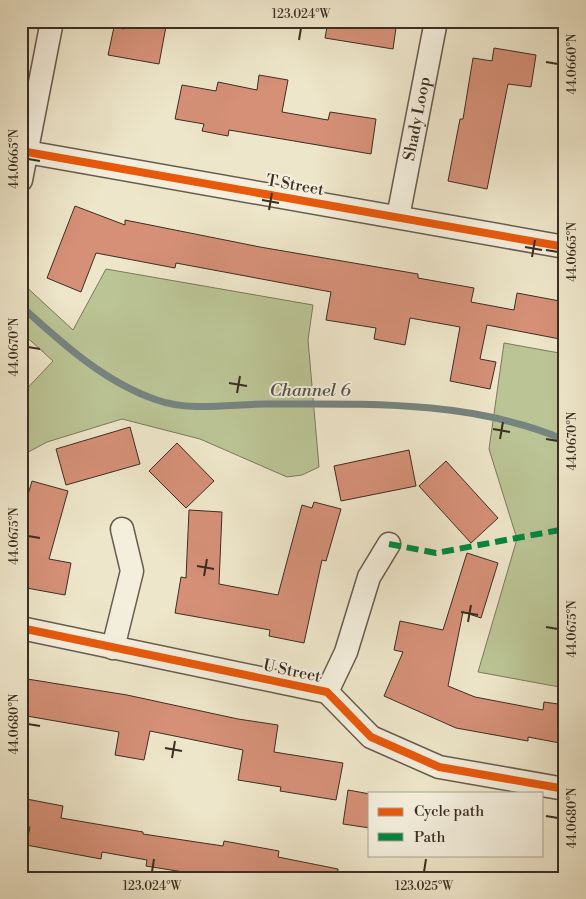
<svg xmlns="http://www.w3.org/2000/svg" width="586" height="899" font-family="'Libre Bodoni',serif">
<style>
.green{fill:#bbc495;stroke:#7c795c}
.lines{fill:none;stroke-linecap:round;stroke-linejoin:round}
.stream{stroke:#768480;stroke-width:7}
.building{fill:#d59077;stroke:#3c2e23}
.minor-casing{stroke:#685c4d;stroke-width:25}
.minor{stroke:#f4efdd;stroke-width:22}
.quiet{stroke:#00873e;stroke-width:6;stroke-dasharray:12 6;stroke-linecap:butt}
.cycleway-casing{stroke:#f4efdd;stroke-width:11}
.cycleway{stroke:#e8590c;stroke-width:8}
.ticks{fill:none;stroke:#3c2e23;stroke-width:2}
.labels{text-anchor:middle;dominant-baseline:central;stroke-width:4;stroke-linejoin:round;paint-order:stroke}
.street-label{font-size:16px;fill:#3c2e23;stroke:#f4efdd}
.water-label{font-size:18px;font-style:italic;fill:#54524a;stroke:#f4efdd}
.neatline{fill:none;stroke:#3c2e23;stroke-width:2}
.ticks-label{font-size:12px;text-anchor:middle;fill:#3c2e23}
</style>
<rect width="100%" height="100%" fill="#eee6ca"/>
<filter id="stains"><feTurbulence type="fractalNoise" baseFrequency=".004" numOctaves="4"/><feColorMatrix values="0 0 0 0 .2 0 0 0 0 .09 0 0 0 0 .02 0 0 0 .5 -.17"/></filter>
<radialGradient id="worn" r=".72"><stop offset=".6" stop-color="#630" stop-opacity="0"/><stop offset="1" stop-color="#630" stop-opacity=".3"/></radialGradient>
<!-- green -->
<g class="green">
<path d="M 106,269 L 313,305 L 308,340 L 319,467 L 302,475 L 287,477 L 200,439 L 122,419 L 47,442 L 21,456 L 21,395 L 53,361 L 21,332 L 21,282 L 73,330 Z"/>
<path d="M 504,343 L 565,354 L 565,688 L 478,672 L 517,539 L 489,449 Z"/>
</g>
<g class="lines">
<!-- stream -->
<path class="stream" d="M 21,306 C 62,343 104,382 157,400 C 190,412 232,404 266,404 C 366,404 472,400 565,440"/>
</g>
<!-- building -->
<g class="building">
<path d="M 125,21 L 167,21 L 159,64 L 108,55 L 114,27 L 124,29 Z"/>
<path d="M 328,21 L 397,21 L 393,49 L 325,38 Z"/>
<path d="M 494,48 L 536,55 L 531,87 L 508,84 L 487,189 L 448,181 L 460,119 L 463,119 L 473,58 L 492,61 Z"/>
<path d="M 259,75 L 288,80 L 282,112 L 328,120 L 330,112 L 376,119 L 371,154 L 229,130 L 228,136 L 202,131 L 204,124 L 175,119 L 182,85 L 216,91 L 218,82 L 257,90 Z"/>
<path d="M 75,206 L 125,225 L 125,220 L 260,247 L 418,274 L 418,278 L 474,288 L 471,302 L 514,310 L 517,293 L 565,302 L 565,340 L 487,325 L 480,359 L 496,362 L 490,389 L 450,381 L 460,327 L 410,318 L 405,345 L 374,339 L 376,328 L 326,320 L 331,292 L 176,263 L 175,268 L 96,253 L 81,292 L 47,278 Z"/>
<path d="M 130,427 L 140,464 L 66,485 L 56,449 Z"/>
<path d="M 177,443 L 214,481 L 186,508 L 149,471 Z"/>
<path d="M 409,450 L 416,486 L 341,501 L 334,466 Z"/>
<path d="M 446,461 L 498,518 L 471,543 L 419,486 Z"/>
<path d="M 32,481 L 68,491 L 49,559 L 71,563 L 65,595 L 21,587 L 21,518 Z"/>
<path d="M 314,502 L 341,509 L 326,561 L 322,560 L 304,643 L 269,636 L 270,630 L 175,613 L 181,577 L 186,578 L 189,510 L 222,512 L 219,584 L 278,595 L 302,505 L 312,508 Z"/>
<path d="M 467,553 L 498,563 L 481,618 L 463,612 L 448,686 L 475,697 L 543,710 L 544,702 L 565,705 L 565,744 L 528,737 L 528,741 L 456,728 L 384,696 L 403,652 L 394,650 L 400,621 L 443,630 Z"/>
<path d="M 21,678 L 127,695 L 238,719 L 278,725 L 274,752 L 343,763 L 336,800 L 280,791 L 281,787 L 238,780 L 243,750 L 150,731 L 144,760 L 115,755 L 119,732 L 21,715 Z"/>
<path d="M 348,790 L 370,794 L 370,828 L 343,824 Z"/>
<path d="M 21,798 L 63,806 L 61,818 L 143,832 L 143,834 L 223,846 L 224,841 L 279,851 L 278,857 L 338,869 L 337,878 L 221,878 L 146,866 L 147,860 L 102,852 L 101,859 L 26,845 L 30,827 L 21,825 Z"/>
</g>
<g class="lines">
<defs>
<g id="minor">
<path d="M 21,151 L 565,247"/>
<path d="M 21,180 L 52,21"/>
<path id="s1" d="M 398,217 L 436,21"/>
<path d="M 21,628 L 327,692 L 371,737 L 439,767 L 565,789"/>
<path d="M 113,648 L 132,571 L 122,529"/>
<path d="M 327,692 L 346,652 L 369,577 L 389,544"/>
</g>
</defs>
<!-- minor casing -->
<use href="#minor" class="minor-casing"/>
<!-- minor -->
<use href="#minor" class="minor"/>
<!-- quiet -->
<path class="quiet" d="M 389,544 L 436,553 L 565,529"/>
<defs>
<g id="cycleway">
<path d="M 21,151 L 565,247"/>
<path d="M 21,628 L 327,692 L 371,737 L 439,767 L 565,789"/>
</g>
</defs>
<!-- cycleway casing -->
<use href="#cycleway" class="cycleway-casing"/>
<!-- cycleway -->
<use href="#cycleway" class="cycleway"/>
</g>
<!-- ticks -->
<path class="ticks" d="M 299,40 L 301,28M 546,62 L 558,64M 28,159 L 40,161M 262,200 L 279,203M 269,210 L 272,193M 525,247 L 542,250M 546,250 L 558,252M 532,257 L 535,240M 28,347 L 40,349M 229,383 L 247,386M 237,393 L 240,376M 493,429 L 510,432M 500,439 L 503,422M 546,439 L 558,441M 28,536 L 40,538M 197,566 L 214,569M 204,576 L 207,559M 461,612 L 478,615M 468,622 L 471,605M 546,627 L 558,629M 28,724 L 40,726M 165,748 L 182,751M 172,758 L 175,741M 546,816 L 558,818M 152,872 L 154,859M 424,872 L 426,859"/>
<g class="labels">
<!-- street labels -->
<g class="street-label">
<text stroke="none"><textPath href="#s1" startOffset="100">Shady Loop</textPath></text>
<text transform="translate(295 185) rotate(10)">T Street</text>
<text transform="translate(292 671) rotate(12)">U Street</text>
</g>
<!-- water labels -->
<g class="water-label">
<text x="310" y="390">Channel 6</text>
</g>
</g>
<!-- margin -->
<rect width="586" height="899" fill="none" stroke="#eee6ca" stroke-width="55"/>
<!-- legend -->
<rect x="368" y="792" width="175" height="65" fill="#f4efdd" stroke="#aaa293"/>
<rect x="378" y="808" width="25" height="8" fill="#e8590c" stroke="#aaa293"/>
<text x="414" y="816" font-size="15" fill="#3c2e23">Cycle path</text>
<rect x="378" y="833" width="25" height="8" fill="#00873e" stroke="#aaa293"/>
<text x="414" y="842" font-size="15" fill="#3c2e23">Path</text>
<rect x="28" y="28" width="530" height="844" class="neatline"/>
<g class="ticks-label">
<text x="301" y="18">123.024°W</text>
<text transform="translate(572 64) rotate(-90)" y="4">44.0660°N</text>
<text transform="translate(14 159) rotate(-90)" y="4">44.0665°N</text>
<text transform="translate(572 252) rotate(-90)" y="4">44.0665°N</text>
<text transform="translate(14 347) rotate(-90)" y="4">44.0670°N</text>
<text transform="translate(572 441) rotate(-90)" y="4">44.0670°N</text>
<text transform="translate(14 536) rotate(-90)" y="4">44.0675°N</text>
<text transform="translate(572 629) rotate(-90)" y="4">44.0675°N</text>
<text transform="translate(14 724) rotate(-90)" y="4">44.0680°N</text>
<text transform="translate(572 818) rotate(-90)" y="4">44.0680°N</text>
<text x="152" y="890">123.024°W</text>
<text x="424" y="890">123.025°W</text>
</g>
<rect width="100%" height="100%" filter="url(#stains)"/>
<rect width="100%" height="100%" fill="url(#worn)"/>
</svg>
